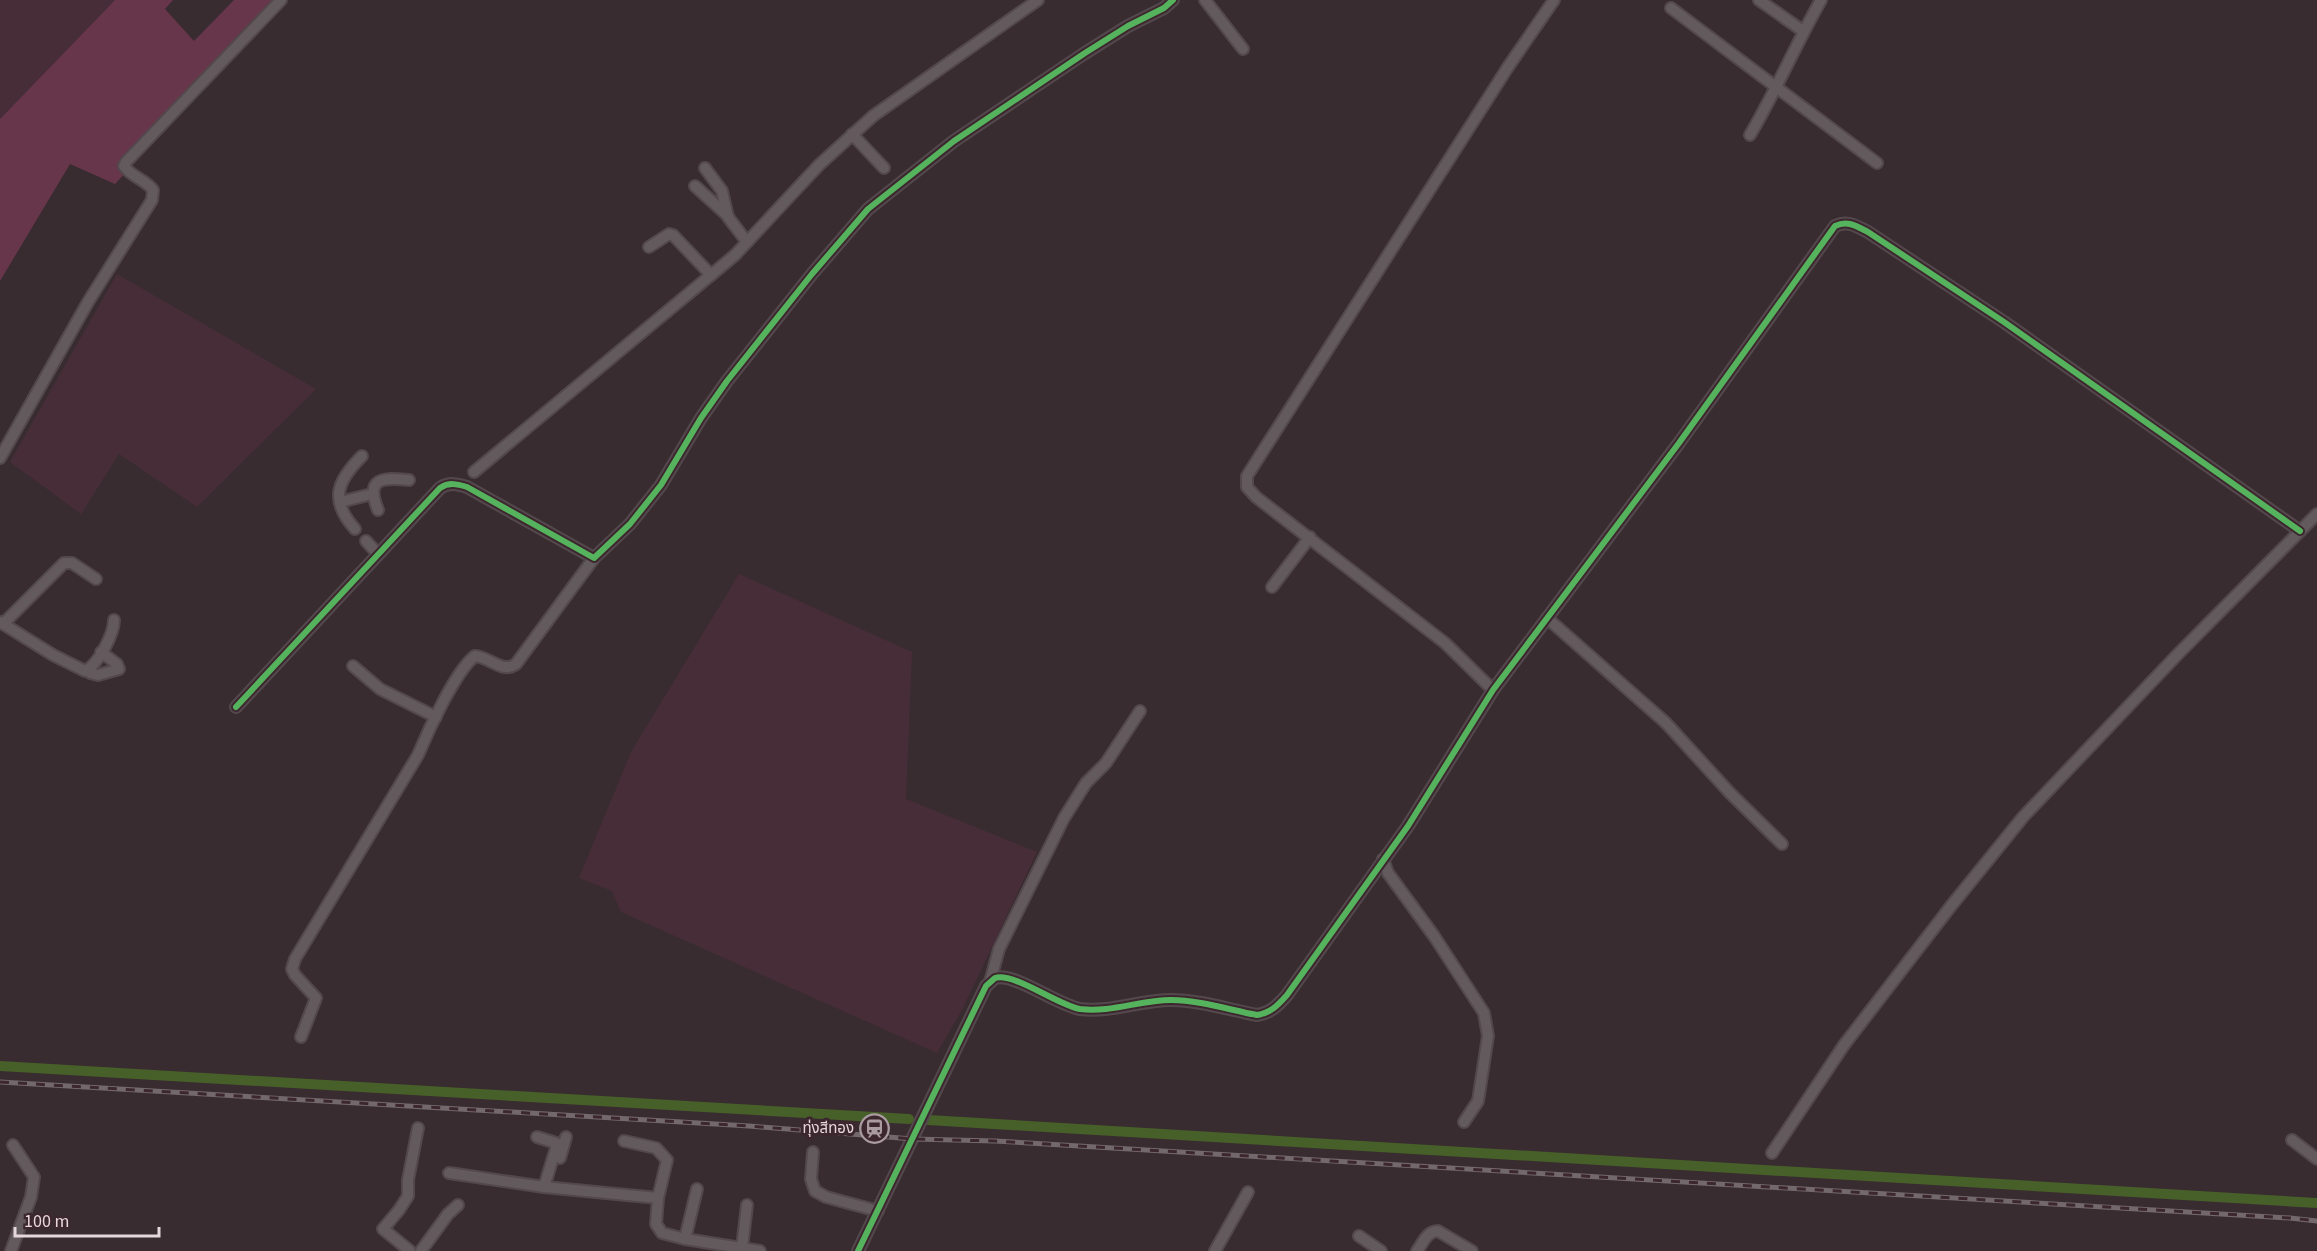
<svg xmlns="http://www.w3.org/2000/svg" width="2317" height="1251" font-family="'Source Sans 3','Noto Sans Thai',sans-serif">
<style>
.built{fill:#472d37}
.green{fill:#67364a}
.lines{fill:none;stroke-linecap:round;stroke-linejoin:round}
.canal{stroke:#475f28;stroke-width:10}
.street-casing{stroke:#53484c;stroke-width:14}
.street{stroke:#635a5d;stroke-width:10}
.rail-casing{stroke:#73696c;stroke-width:5}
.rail{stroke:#3d272f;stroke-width:3;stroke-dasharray:9;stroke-linecap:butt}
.cycleway-casing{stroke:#3d272f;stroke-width:10}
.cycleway{stroke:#56b35d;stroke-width:6}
.labels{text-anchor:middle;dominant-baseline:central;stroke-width:6;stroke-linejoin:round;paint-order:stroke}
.poi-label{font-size:15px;fill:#e6d7dc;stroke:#3d272f;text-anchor:end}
</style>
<rect width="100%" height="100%" fill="#382c30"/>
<!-- built -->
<g class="built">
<path d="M 0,0 L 115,0 L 0,119 Z"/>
<path d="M 117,274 L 316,389 L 197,507 L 119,454 L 81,514 L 10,462 Z"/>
<path d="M 739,574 L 912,652 L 906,799 L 1037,852 L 962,1010 L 937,1053 L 621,912 L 612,891 L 579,878 L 631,752 Z"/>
</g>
<!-- green -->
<path class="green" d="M 115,0 L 173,0 L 165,9 L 194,41 L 234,0 L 287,0 L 115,184 L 70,164 L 0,281 L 0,119 Z"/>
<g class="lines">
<!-- canal -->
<g class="canal">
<path d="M 0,1066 L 909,1119"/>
<path d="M 928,1120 L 2317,1203"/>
</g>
<defs>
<g id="street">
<path d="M 1205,0 L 1243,49"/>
<path d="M 1759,0 L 1803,31"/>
<path d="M 1671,8 L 1877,163"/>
<path d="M 852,134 L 884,168"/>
<path d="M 1750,135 C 1776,91 1796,44 1821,0"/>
<path d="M 705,168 L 722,191 L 728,217 L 747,242"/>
<path d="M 695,186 L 728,216"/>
<path d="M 649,247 L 669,234 L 673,235 L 711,275"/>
<path d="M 0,458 L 88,302 L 152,200 L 153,190 C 145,179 131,177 124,166 L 126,162 L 281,0"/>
<path d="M 474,472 L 735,255 L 819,165 L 873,116 L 1038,0"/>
<path d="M 340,502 L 372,494"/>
<path d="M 378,510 C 365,478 382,477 409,480"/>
<path d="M 355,529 C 329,500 337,481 362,456"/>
<path d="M 366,541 L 378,554"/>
<path d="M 1272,587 L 1310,537"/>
<path d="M 1547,618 L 1666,723 L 1730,793 L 1782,844"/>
<path d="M 0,622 L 53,655 L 85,671 C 98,665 114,634 114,620"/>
<path d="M 3,624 L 64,563 L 72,563 L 96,579"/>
<path d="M 353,666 L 380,689 L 436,717"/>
<path d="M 88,670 L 90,673 L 98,675 L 119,669 L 117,664 L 101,652"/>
<path d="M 1493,690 L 1445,643 L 1256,497 L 1247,487 L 1247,476 L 1508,67 L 1554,0"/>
<path d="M 236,707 L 440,488 C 449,482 457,484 467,487 L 594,558 L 630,524 L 661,485 L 701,418 L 727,381 L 812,274 L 868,209 L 954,141 L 1085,53 L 1128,26 L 1164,8 L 1173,0"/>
<path d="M 1383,859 L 1388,873 L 1434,936 L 1484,1013 L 1488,1036 L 1478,1101 L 1464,1122"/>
<path d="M 990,982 L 999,949 L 1064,818 L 1086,783 L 1106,763 L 1140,711"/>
<path d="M 301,1037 L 316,998 L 295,975 L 292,969 L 295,959 L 418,755 C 428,731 456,670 475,656 C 490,657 502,674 516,664 L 594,558"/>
<path d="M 537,1137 L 556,1143 L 556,1148 L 544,1187"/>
<path d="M 2292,1140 L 2317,1159"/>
<path d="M 624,1141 L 656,1148 L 667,1160 L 658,1198"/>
<path d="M 813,1152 L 811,1179 L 815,1191 L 826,1197 L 878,1211"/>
<path d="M 1772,1153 L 1844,1045 L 1951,906 L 2023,817 L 2178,654 L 2317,514"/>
<path d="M 560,1158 L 566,1137"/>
<path d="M 449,1173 L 544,1187 L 658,1198 L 656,1224 L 662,1233 L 685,1239 L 760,1251"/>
<path d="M 1359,1236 L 1381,1251"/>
<path d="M 685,1239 L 697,1189"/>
<path d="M 742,1248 L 747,1205"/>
<path d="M 11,1251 L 31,1197 L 34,1177 L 13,1145"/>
<path d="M 410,1251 L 383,1229 L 399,1210 L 408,1196 L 408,1180 L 418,1128"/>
<path d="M 421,1251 L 448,1214 L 458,1205"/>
<path d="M 858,1251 L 986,986 L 995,978 C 1014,972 1057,1005 1080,1009 C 1111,1013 1140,1000 1171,1000 C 1199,1000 1230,1010 1257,1015 C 1271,1013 1278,1005 1287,995 L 1408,826 L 1493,690 L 1679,443 L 1835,226 C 1848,220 1856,226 1868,232 L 2004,322 L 2300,531"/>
<path d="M 1215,1251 L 1248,1192"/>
<path d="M 1417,1251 C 1423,1243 1427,1231 1438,1231 L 1472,1251"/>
</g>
</defs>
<!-- street casing -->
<use href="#street" class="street-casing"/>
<!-- street -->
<use href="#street" class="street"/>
<defs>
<path id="rail" d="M 0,1082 L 749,1126 L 913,1139 L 995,1141 L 2290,1218 L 2317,1221"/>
</defs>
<!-- rail casing -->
<use href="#rail" class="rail-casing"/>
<!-- rail -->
<use href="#rail" class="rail"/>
<defs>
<g id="cycleway">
<path d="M 236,707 L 440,488 C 449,482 457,484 467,487 L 594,558 L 630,524 L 661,485 L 701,418 L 727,381 L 812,274 L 868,209 L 954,141 L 1085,53 L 1128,26 L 1164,8 L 1173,0"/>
<path d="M 858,1251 L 986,986 L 995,978 C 1014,972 1057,1005 1080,1009 C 1111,1013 1140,1000 1171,1000 C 1199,1000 1230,1010 1257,1015 C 1271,1013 1278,1005 1287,995 L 1408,826 L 1493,690 L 1679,443 L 1835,226 C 1848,220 1856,226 1868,232 L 2004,322 L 2300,531"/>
</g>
</defs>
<!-- cycleway casing -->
<use href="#cycleway" class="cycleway-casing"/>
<!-- cycleway -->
<use href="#cycleway" class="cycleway"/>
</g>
<!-- icons -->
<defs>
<symbol id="station-ring" viewBox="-11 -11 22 22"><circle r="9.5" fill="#3d272f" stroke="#a99ba0" stroke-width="1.5"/><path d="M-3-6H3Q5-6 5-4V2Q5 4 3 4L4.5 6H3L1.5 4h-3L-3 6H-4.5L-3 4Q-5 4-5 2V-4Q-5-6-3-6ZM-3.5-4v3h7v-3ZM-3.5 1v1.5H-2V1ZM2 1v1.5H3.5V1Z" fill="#a99ba0"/></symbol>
</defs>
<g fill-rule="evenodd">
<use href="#station-ring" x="858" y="1112" width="33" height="33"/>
</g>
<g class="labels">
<!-- poi labels -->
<g class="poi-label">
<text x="854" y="1128">ทุ่งสีทอง</text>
</g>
</g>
<!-- scale -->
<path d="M15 1227v9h144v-9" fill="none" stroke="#e6d7dc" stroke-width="3"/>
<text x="24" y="1227" font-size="18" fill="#e6d7dc" stroke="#3d272f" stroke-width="4.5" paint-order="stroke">100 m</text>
</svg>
